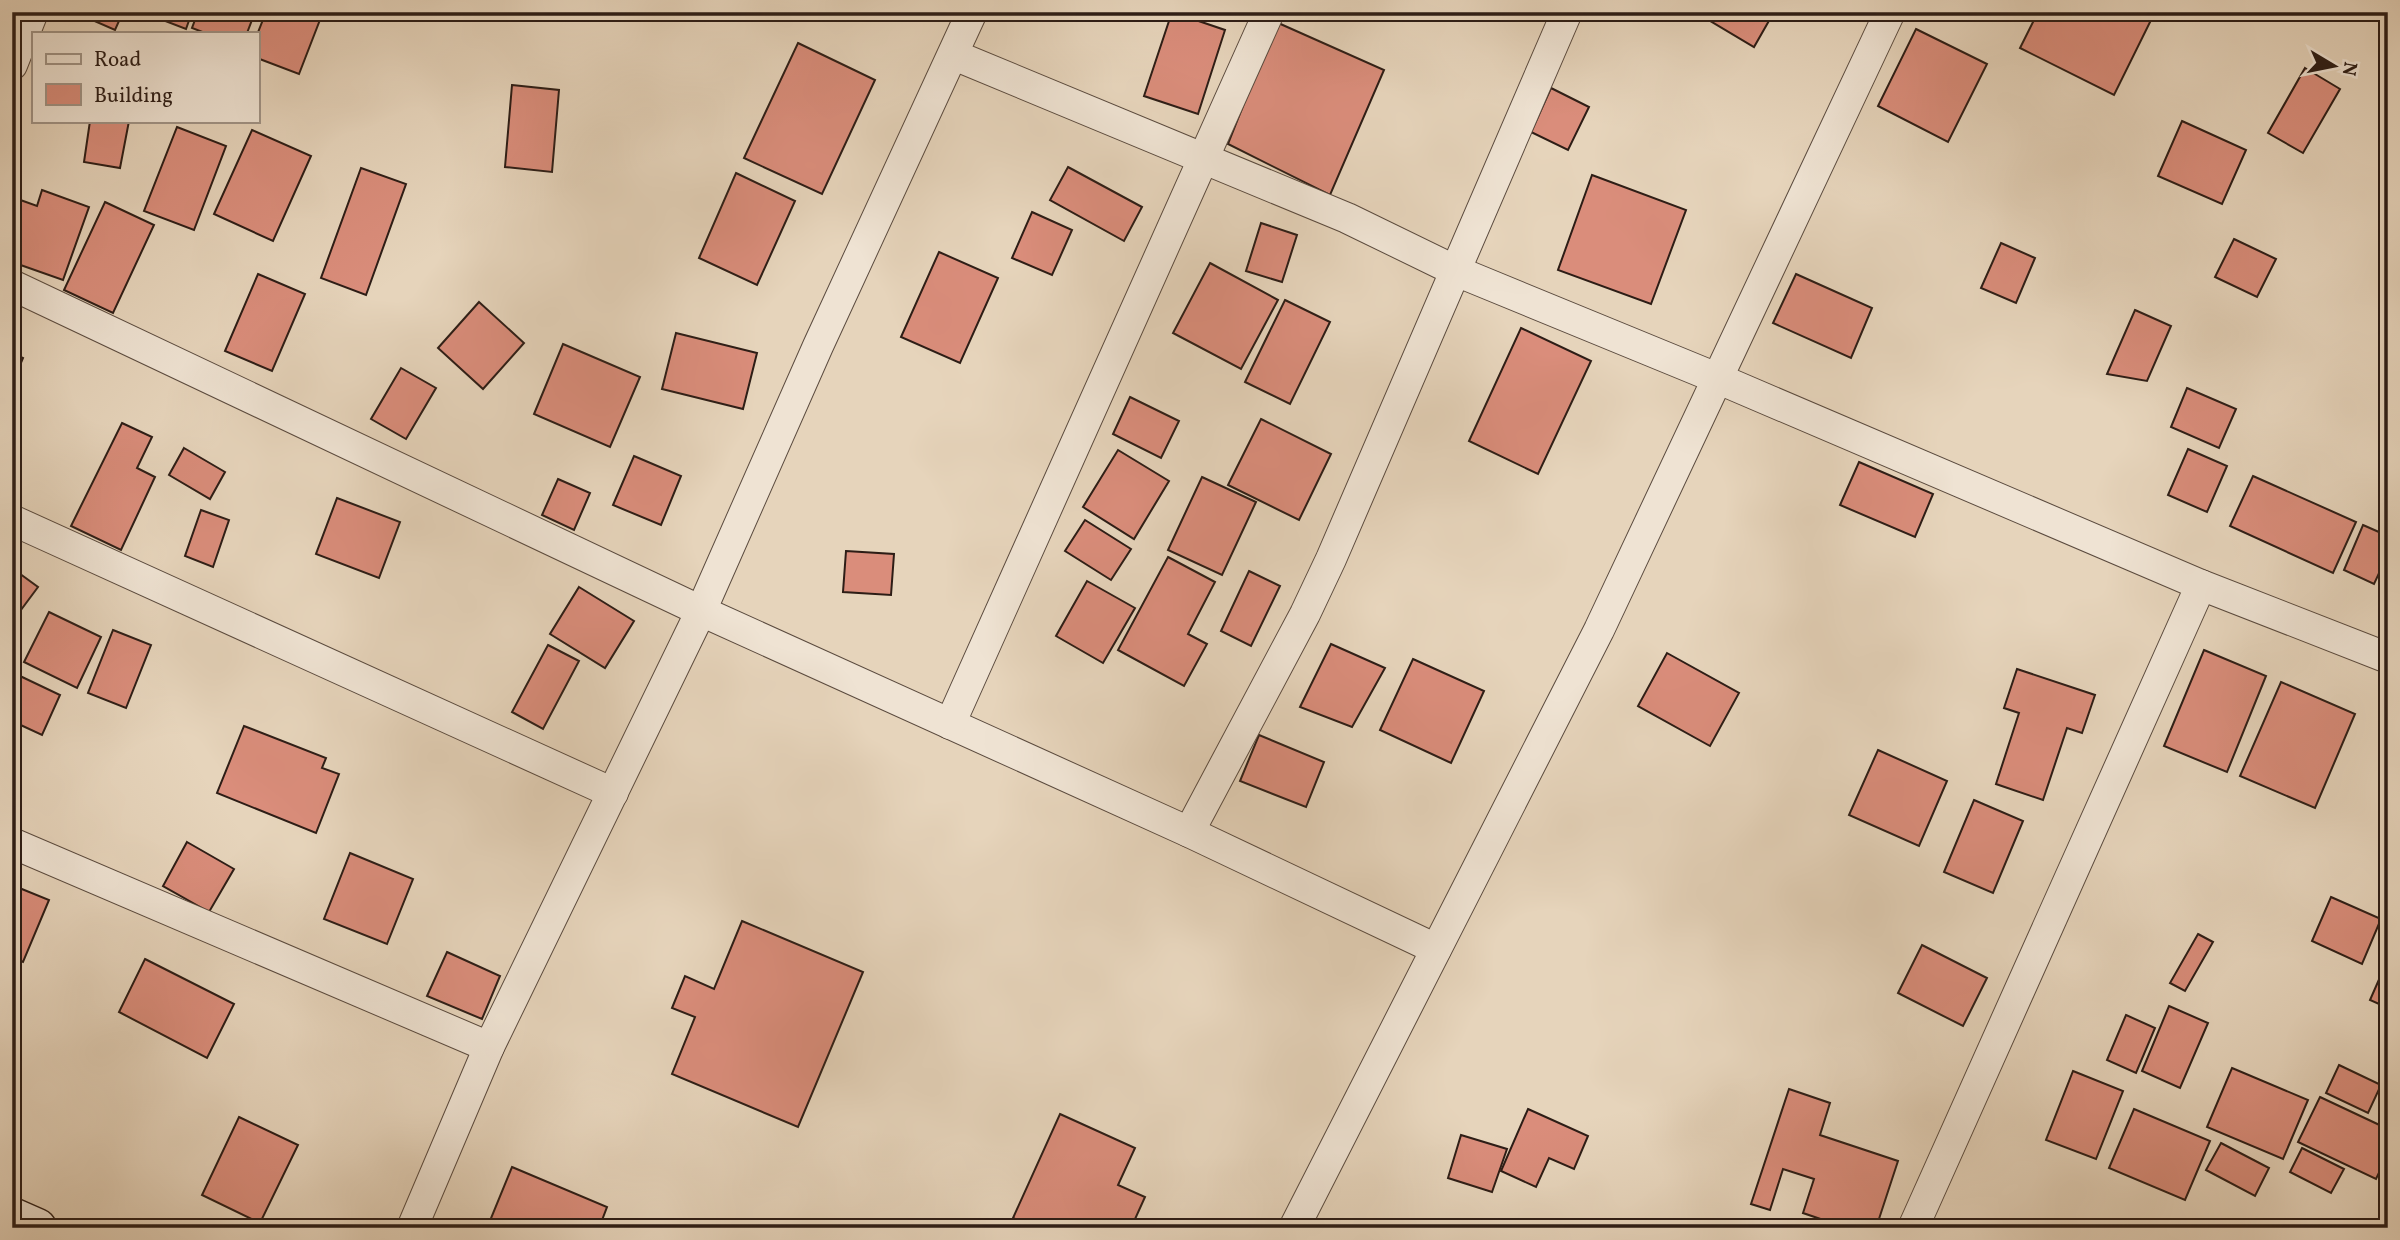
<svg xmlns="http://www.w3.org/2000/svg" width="2400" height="1240" font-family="Vollkorn,serif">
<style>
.building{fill:#da8d7b;stroke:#2d1d16;stroke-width:2}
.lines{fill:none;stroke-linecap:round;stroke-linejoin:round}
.street-casing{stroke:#5b4b3f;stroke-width:32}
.secondary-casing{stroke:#2d1d16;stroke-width:41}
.street{stroke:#efe3d3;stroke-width:30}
.secondary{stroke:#efe3d3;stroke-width:38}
</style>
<rect width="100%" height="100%" fill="#e6d4bb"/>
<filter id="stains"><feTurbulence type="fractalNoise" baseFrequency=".00286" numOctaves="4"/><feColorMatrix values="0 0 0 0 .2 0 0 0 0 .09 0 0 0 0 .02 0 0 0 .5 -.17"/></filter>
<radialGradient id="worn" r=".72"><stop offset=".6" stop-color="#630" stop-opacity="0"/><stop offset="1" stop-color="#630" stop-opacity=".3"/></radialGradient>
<!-- building -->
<g class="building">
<path d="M 74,12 L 123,12 L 115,30 Z"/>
<path d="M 142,12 L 192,12 L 186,29 Z"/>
<path d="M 198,12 L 255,12 L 247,33 L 205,33 L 192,28 Z"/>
<path d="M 266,12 L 323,12 L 299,74 L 257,58 L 257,35 Z"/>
<path d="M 1172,12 L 1225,30 L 1198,114 L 1144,96 Z"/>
<path d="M 1704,12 L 1774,12 L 1754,47 L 1702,16 Z"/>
<path d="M 2038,12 L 2155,12 L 2114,95 L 2020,48 Z"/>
<path d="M 1276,22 L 1384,70 L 1330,195 L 1228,144 Z"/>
<path d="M 1916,29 L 1987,64 L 1948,142 L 1878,106 Z"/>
<path d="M 798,43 L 875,80 L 822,194 L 744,158 Z"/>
<path d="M 2305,68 L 2340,89 L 2303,153 L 2268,133 Z"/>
<path d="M 512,85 L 559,90 L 552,172 L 505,167 Z"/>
<path d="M 1551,88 L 1589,107 L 1568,150 L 1531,132 Z"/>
<path d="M 90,121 L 129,121 L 120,168 L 84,162 Z"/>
<path d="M 2182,121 L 2246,150 L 2222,204 L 2158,176 Z"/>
<path d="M 177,127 L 226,146 L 194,230 L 144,211 Z"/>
<path d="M 252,130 L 311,156 L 273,241 L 214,214 Z"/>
<path d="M 1068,167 L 1142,207 L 1124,241 L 1050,200 Z"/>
<path d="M 361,168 L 406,184 L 366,295 L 321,278 Z"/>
<path d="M 736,173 L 795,201 L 757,285 L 699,258 Z"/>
<path d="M 1592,175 L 1686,210 L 1651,304 L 1558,270 Z"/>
<path d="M 42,190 L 89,207 L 63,280 L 12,262 L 12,197 L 37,206 Z"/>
<path d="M 105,202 L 154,225 L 113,313 L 64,290 Z"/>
<path d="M 1032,212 L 1072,230 L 1052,275 L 1012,258 Z"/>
<path d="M 1261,223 L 1297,235 L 1282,282 L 1246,271 Z"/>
<path d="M 2234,239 L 2276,259 L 2257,297 L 2215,277 Z"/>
<path d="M 2001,243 L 2035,258 L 2016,303 L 1981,288 Z"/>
<path d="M 939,252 L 998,278 L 960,363 L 901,337 Z"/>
<path d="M 1210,263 L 1278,300 L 1241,369 L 1173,333 Z"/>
<path d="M 258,274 L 305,294 L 272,371 L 225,351 Z"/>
<path d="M 1796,274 L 1872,308 L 1851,358 L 1773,323 Z"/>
<path d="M 1285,300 L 1330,322 L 1290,404 L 1245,382 Z"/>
<path d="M 479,302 L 524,343 L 483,389 L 438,348 Z"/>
<path d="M 2135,310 L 2171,326 L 2147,381 L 2107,374 Z"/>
<path d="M 1521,328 L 1591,361 L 1538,474 L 1469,441 Z"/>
<path d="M 676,333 L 757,353 L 743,409 L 662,389 Z"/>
<path d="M 563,344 L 640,377 L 610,447 L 534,414 Z"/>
<path d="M 12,353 L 23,358 L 13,382 L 12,382 Z"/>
<path d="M 401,368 L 436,388 L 406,439 L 371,419 Z"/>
<path d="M 2187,388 L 2236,409 L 2219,448 L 2171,427 Z"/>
<path d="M 1130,397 L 1179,421 L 1161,458 L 1113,434 Z"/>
<path d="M 1261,419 L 1331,454 L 1299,520 L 1228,485 Z"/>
<path d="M 122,423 L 152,437 L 137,468 L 155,477 L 121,550 L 71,526 Z"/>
<path d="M 184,448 L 225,472 L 210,499 L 169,475 Z"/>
<path d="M 2188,449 L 2227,466 L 2207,512 L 2168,495 Z"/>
<path d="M 1118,450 L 1169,481 L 1134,539 L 1083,507 Z"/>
<path d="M 634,456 L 681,476 L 661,525 L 613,505 Z"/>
<path d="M 1859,462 L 1933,494 L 1915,537 L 1840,505 Z"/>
<path d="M 2253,476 L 2356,522 L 2333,573 L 2230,526 Z"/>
<path d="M 1202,477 L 1256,502 L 1222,575 L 1168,550 Z"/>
<path d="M 558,479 L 590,493 L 574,530 L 542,515 Z"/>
<path d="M 337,498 L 400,522 L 379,578 L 316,554 Z"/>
<path d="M 201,510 L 229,520 L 213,567 L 185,556 Z"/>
<path d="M 1085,520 L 1131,549 L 1111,580 L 1065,551 Z"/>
<path d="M 2363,525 L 2388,536 L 2388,554 L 2374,584 L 2344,570 Z"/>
<path d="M 846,551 L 894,554 L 891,595 L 843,592 Z"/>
<path d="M 1168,557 L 1215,582 L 1188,634 L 1207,644 L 1184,686 L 1118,650 Z"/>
<path d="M 12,568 L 38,587 L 12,622 Z"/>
<path d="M 2388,569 L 2388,592 L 2380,589 Z"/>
<path d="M 1249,571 L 1280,586 L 1251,646 L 1221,631 Z"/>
<path d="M 1087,581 L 1135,608 L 1103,663 L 1056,636 Z"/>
<path d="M 579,587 L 634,621 L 605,668 L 550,634 Z"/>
<path d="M 49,612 L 101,637 L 77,688 L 24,662 Z"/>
<path d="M 113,630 L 151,645 L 126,708 L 88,693 Z"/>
<path d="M 1331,644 L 1385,668 L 1352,727 L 1300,707 Z"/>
<path d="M 548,645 L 579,661 L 543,729 L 512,712 Z"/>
<path d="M 2204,650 L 2266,676 L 2227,772 L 2164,746 Z"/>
<path d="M 1667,653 L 1739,693 L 1710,746 L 1638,706 Z"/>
<path d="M 1413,659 L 1484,691 L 1451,763 L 1380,730 Z"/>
<path d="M 2017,669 L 2095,695 L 2082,733 L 2067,728 L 2043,800 L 1996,784 L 2019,713 L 2004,708 Z"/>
<path d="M 20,676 L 60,695 L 42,735 L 12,721 L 12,692 Z"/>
<path d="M 2281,682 L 2355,714 L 2315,808 L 2240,776 Z"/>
<path d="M 244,726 L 326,758 L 322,768 L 339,774 L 316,833 L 217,793 Z"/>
<path d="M 1259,735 L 1324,762 L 1306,807 L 1240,781 Z"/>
<path d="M 1878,750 L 1947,781 L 1919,846 L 1849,815 Z"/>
<path d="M 1974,800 L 2023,821 L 1993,893 L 1944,872 Z"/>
<path d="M 187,842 L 234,869 L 209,912 L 163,886 Z"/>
<path d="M 350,853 L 413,879 L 387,944 L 324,919 Z"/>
<path d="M 12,885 L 49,900 L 23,962 L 12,957 Z"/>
<path d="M 2331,897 L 2381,919 L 2362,964 L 2312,941 Z"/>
<path d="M 742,921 L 863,972 L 798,1127 L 672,1074 L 695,1017 L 672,1008 L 685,976 L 714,989 Z"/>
<path d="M 2198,934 L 2213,942 L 2185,991 L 2170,983 Z"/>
<path d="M 1922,945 L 1987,978 L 1963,1026 L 1898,993 Z"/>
<path d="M 447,952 L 500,976 L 482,1019 L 427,996 Z"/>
<path d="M 145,959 L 234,1004 L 207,1058 L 119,1012 Z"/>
<path d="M 2388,959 L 2388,1008 L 2370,1000 Z"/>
<path d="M 2169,1006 L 2208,1023 L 2180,1088 L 2142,1071 Z"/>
<path d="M 2126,1015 L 2155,1028 L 2136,1073 L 2107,1060 Z"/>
<path d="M 2339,1065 L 2381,1085 L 2368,1113 L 2326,1093 Z"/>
<path d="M 2232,1068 L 2308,1100 L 2283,1159 L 2207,1127 Z"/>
<path d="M 2073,1071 L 2123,1091 L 2096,1159 L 2046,1140 Z"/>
<path d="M 1789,1089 L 1830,1103 L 1820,1135 L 1898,1161 L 1876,1228 L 1847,1228 L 1803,1213 L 1814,1179 L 1783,1169 L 1770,1210 L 1751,1204 Z"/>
<path d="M 2320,1097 L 2388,1129 L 2388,1154 L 2376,1179 L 2298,1142 Z"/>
<path d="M 1528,1109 L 1588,1136 L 1574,1169 L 1549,1158 L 1536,1187 L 1501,1171 Z"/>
<path d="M 2134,1109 L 2210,1141 L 2185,1200 L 2109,1168 Z"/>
<path d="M 1060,1114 L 1135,1148 L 1118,1185 L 1145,1197 L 1131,1228 L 1034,1228 L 1013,1218 Z"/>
<path d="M 239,1117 L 298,1145 L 260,1223 L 202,1195 Z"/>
<path d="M 1461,1135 L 1507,1149 L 1492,1192 L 1448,1178 Z"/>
<path d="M 2221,1143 L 2269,1168 L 2255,1196 L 2206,1170 Z"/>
<path d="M 2302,1148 L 2344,1169 L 2331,1193 L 2290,1172 Z"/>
<path d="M 512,1167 L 607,1207 L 599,1228 L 487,1228 Z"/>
</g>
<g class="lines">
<defs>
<g id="street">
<path d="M 954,55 L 1347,218 L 1456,271 L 1719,379 L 2201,585 L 2388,658"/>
<path d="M 12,65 L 33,12"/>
<path d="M 12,285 L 701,611 L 1189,832 L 1436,949"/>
<path d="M 12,520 L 613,793"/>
<path d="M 950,724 L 1269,12"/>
<path d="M 1189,832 L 1305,614 L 1331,559 L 1567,12"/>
<path d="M 12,843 L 489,1047"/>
<path d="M 412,1228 L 489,1047 L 701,611 L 818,346 L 972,12"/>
<path d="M 1294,1228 L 1599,630 L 1890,12"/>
<path d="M 1913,1228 L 2201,585"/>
</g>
<path id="secondary" d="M 12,1217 L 37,1228"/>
</defs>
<!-- street casing -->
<use href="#street" class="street-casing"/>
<!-- secondary casing -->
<use href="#secondary" class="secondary-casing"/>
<!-- street -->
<use href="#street" class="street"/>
<!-- secondary -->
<use href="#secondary" class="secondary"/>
</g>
<!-- margin -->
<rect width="2400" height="1240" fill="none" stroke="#e6d4bb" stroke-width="42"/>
<rect x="14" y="14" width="2372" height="1212" fill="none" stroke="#2d1d16" stroke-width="3.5"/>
<rect x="21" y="21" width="2358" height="1198" fill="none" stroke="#2d1d16" stroke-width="2"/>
<!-- legend -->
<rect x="32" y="32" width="228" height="91" fill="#efe3d3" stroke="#a19487" stroke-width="2"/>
<rect x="46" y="54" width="35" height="10" fill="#efe3d3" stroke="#a19487" stroke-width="2"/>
<text x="94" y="66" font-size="21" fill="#2d1d16">Road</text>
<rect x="46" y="84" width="35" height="21" fill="#da8d7b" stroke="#a19487" stroke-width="2"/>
<text x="94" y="102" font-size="21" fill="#2d1d16">Building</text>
<!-- north arrow -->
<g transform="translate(2334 66) rotate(100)" stroke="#efe3d3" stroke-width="5" paint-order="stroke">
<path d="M0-5L12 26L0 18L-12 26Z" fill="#2d1d16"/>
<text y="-10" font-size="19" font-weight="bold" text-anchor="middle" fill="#2d1d16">N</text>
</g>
<rect width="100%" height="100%" filter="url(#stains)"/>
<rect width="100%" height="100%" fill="url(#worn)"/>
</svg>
